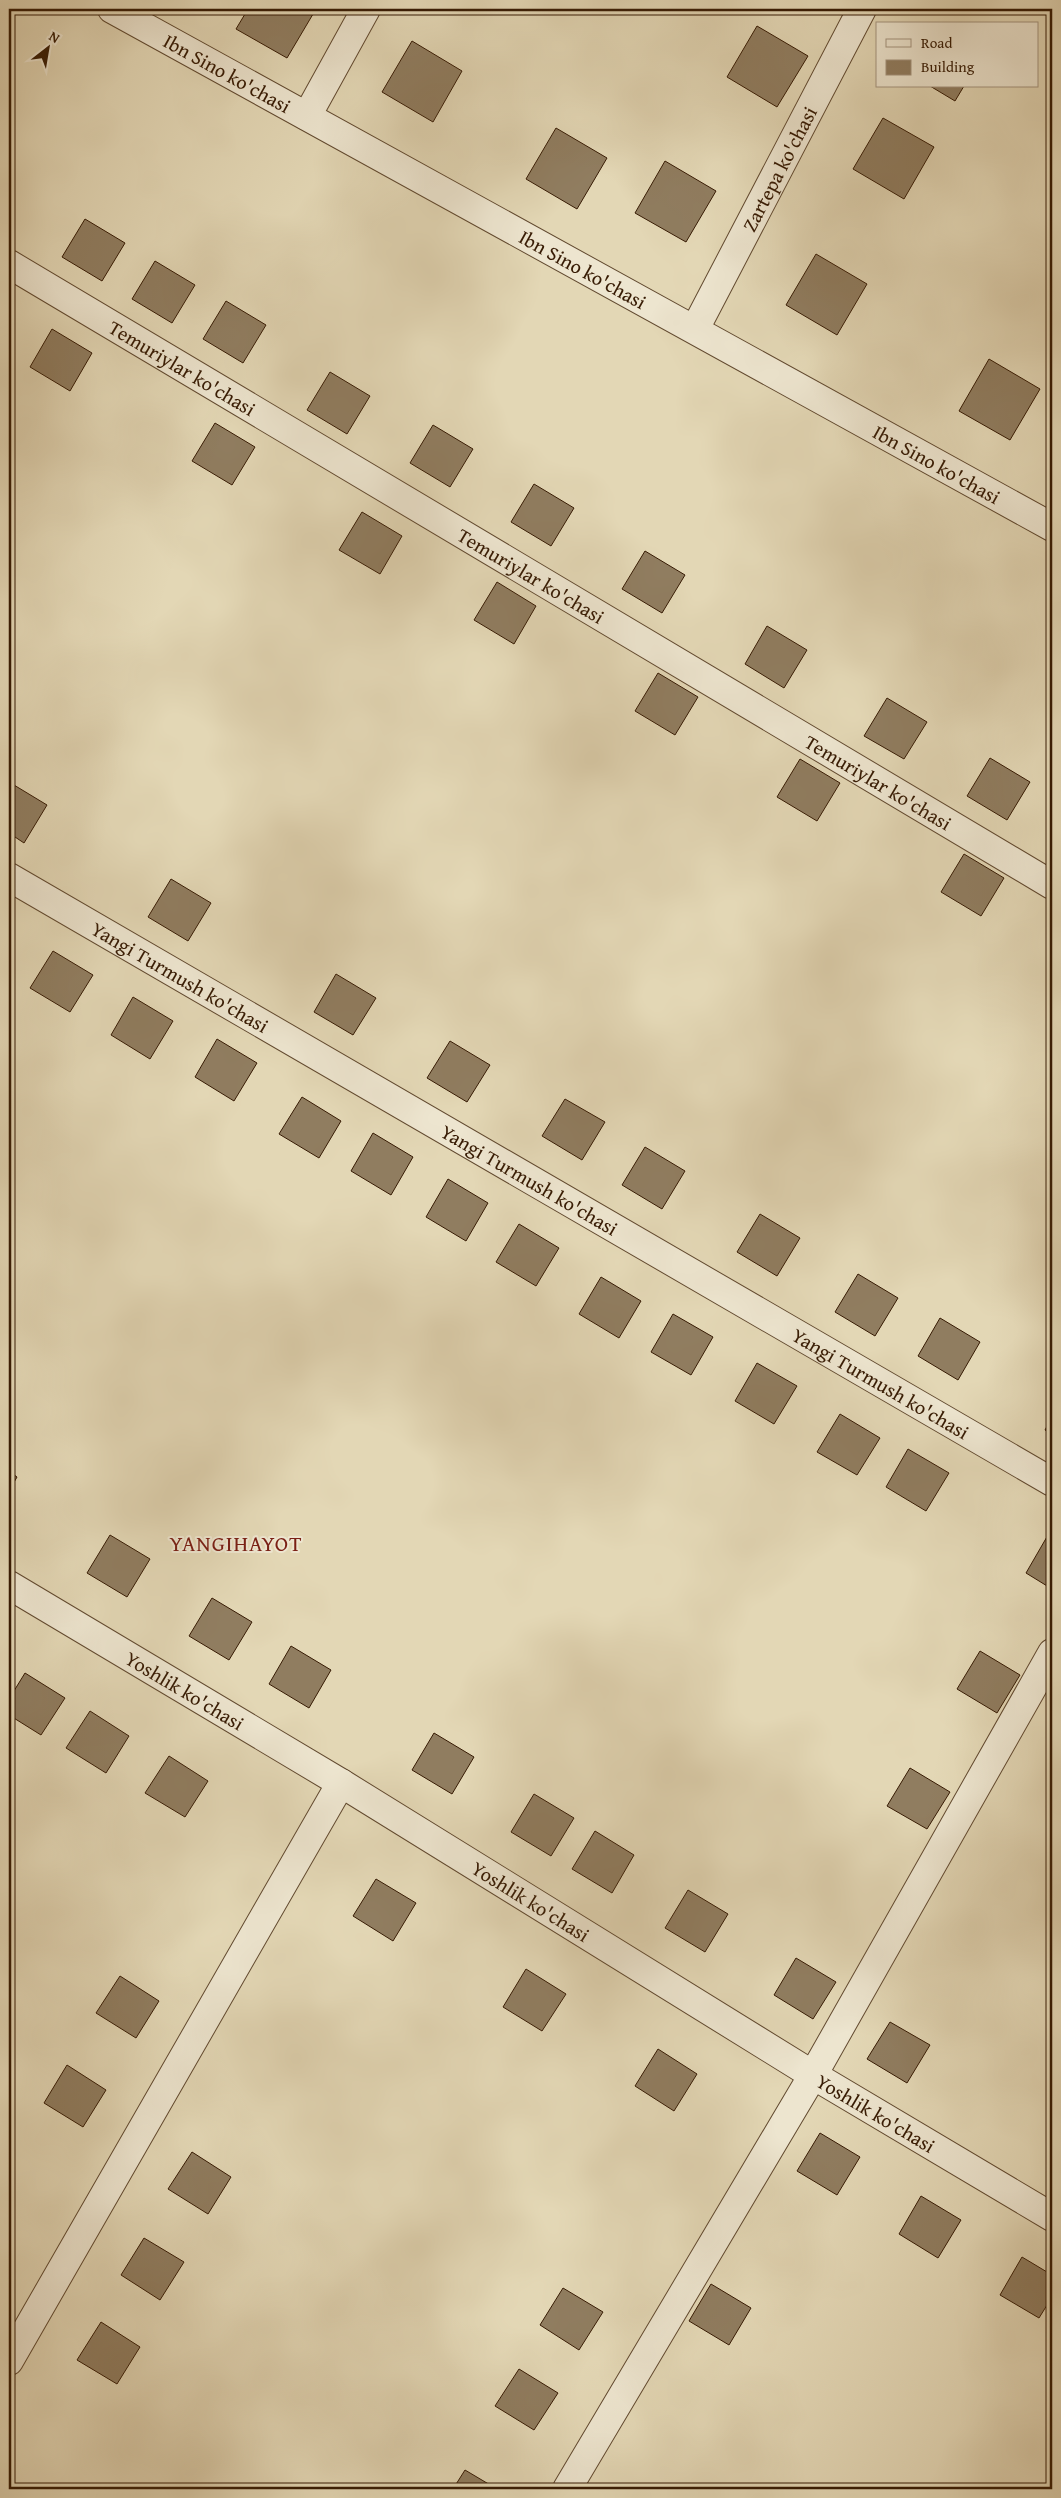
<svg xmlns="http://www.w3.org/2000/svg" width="1061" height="2498" font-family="'Gentium Book Plus',serif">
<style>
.building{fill:#907d60;stroke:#371b04}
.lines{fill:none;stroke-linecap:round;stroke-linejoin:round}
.street-casing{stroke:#624a30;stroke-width:30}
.street{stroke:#ede5cf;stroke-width:28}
.labels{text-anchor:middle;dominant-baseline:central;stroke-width:4;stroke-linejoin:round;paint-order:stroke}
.street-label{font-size:20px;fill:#371b04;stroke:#ede5cf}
.quarter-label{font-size:22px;letter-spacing:1px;fill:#7a1f14;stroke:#ede5cf}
</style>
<rect width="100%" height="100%" fill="#e3d7b5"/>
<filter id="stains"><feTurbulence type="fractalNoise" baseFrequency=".004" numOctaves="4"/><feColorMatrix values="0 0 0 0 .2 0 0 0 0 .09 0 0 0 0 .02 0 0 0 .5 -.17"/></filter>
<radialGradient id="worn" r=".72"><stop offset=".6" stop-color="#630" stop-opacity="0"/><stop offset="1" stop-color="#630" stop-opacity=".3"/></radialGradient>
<!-- building -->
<g class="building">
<path d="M 248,9 L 316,9 L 287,58 L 236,29 Z"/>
<path d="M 757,26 L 808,56 L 777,107 L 727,77 Z"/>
<path d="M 412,41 L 462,71 L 433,122 L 382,92 Z"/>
<path d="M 930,86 L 964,86 L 955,101 Z"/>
<path d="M 883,118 L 934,147 L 904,199 L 853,169 Z"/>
<path d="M 556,128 L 607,158 L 577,209 L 526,179 Z"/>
<path d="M 665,161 L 716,191 L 686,242 L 635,213 Z"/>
<path d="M 85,219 L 125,243 L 102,281 L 62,257 Z"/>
<path d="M 816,254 L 867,284 L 837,335 L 786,305 Z"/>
<path d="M 155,261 L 195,285 L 172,323 L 132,299 Z"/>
<path d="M 226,301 L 266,325 L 243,363 L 203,339 Z"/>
<path d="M 52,329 L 92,353 L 70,391 L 30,367 Z"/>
<path d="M 989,359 L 1040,389 L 1010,440 L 959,411 Z"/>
<path d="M 330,372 L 370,396 L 347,434 L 307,410 Z"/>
<path d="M 215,423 L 255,447 L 232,485 L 192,461 Z"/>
<path d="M 433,425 L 473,449 L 450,487 L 410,463 Z"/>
<path d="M 534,484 L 574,508 L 551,546 L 511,522 Z"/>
<path d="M 362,512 L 402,536 L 380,574 L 339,550 Z"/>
<path d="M 645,551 L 685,575 L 662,613 L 622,589 Z"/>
<path d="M 497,582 L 536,606 L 514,644 L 474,620 Z"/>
<path d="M 767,626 L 807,650 L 784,688 L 745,664 Z"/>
<path d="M 658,673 L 698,697 L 675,735 L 635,711 Z"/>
<path d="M 887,698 L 927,722 L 904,759 L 864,736 Z"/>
<path d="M 990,758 L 1030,782 L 1007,820 L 967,796 Z"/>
<path d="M 800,759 L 840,783 L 817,821 L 777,797 Z"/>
<path d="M 9,782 L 47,805 L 24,843 L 9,833 Z"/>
<path d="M 964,854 L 1004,878 L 981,916 L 941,892 Z"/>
<path d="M 171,879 L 211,903 L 188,941 L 148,917 Z"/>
<path d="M 53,951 L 93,975 L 70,1012 L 30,988 Z"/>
<path d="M 336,974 L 376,998 L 353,1035 L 314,1012 Z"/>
<path d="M 133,997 L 173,1021 L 150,1059 L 111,1035 Z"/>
<path d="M 217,1039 L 257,1063 L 234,1101 L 195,1077 Z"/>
<path d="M 450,1041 L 490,1065 L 467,1102 L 427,1078 Z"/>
<path d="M 302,1097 L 341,1121 L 319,1158 L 279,1134 Z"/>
<path d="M 565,1099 L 605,1122 L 582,1160 L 542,1136 Z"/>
<path d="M 373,1133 L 413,1157 L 391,1195 L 351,1171 Z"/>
<path d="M 645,1147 L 685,1171 L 662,1209 L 622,1185 Z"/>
<path d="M 448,1179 L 488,1203 L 466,1241 L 426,1217 Z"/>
<path d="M 760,1214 L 800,1238 L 777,1276 L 737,1252 Z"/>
<path d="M 519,1224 L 559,1248 L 536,1286 L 496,1262 Z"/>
<path d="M 858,1274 L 898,1298 L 875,1336 L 835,1312 Z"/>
<path d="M 601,1277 L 641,1301 L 619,1338 L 579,1314 Z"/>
<path d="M 673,1314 L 713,1337 L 691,1375 L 651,1352 Z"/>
<path d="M 940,1318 L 980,1342 L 958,1380 L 918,1356 Z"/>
<path d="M 757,1363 L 797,1386 L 774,1424 L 735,1401 Z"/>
<path d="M 840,1414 L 880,1438 L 857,1475 L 817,1452 Z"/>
<path d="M 1052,1417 L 1052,1434 L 1045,1430 Z"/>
<path d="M 908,1449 L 949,1473 L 926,1511 L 886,1487 Z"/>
<path d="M 9,1471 L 17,1477 L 9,1491 Z"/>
<path d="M 110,1535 L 150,1559 L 127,1597 L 87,1573 Z"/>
<path d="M 1048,1535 L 1052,1538 L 1052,1589 L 1026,1573 Z"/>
<path d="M 212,1598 L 252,1622 L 229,1660 L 189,1636 Z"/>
<path d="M 291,1646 L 331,1670 L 309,1708 L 269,1684 Z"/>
<path d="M 980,1651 L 1020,1675 L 997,1713 L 957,1689 Z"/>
<path d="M 25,1673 L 65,1698 L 41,1735 L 9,1715 L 9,1699 Z"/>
<path d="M 90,1711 L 129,1736 L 106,1773 L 66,1748 Z"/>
<path d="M 434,1733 L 474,1757 L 452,1794 L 412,1770 Z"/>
<path d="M 169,1756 L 208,1781 L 185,1817 L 145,1793 Z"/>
<path d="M 910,1768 L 950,1792 L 927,1829 L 887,1806 Z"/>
<path d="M 534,1794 L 574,1818 L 551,1856 L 511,1832 Z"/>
<path d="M 595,1831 L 634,1855 L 612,1893 L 572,1869 Z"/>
<path d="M 376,1879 L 416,1903 L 393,1941 L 353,1916 Z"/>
<path d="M 688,1890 L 728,1914 L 705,1952 L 665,1928 Z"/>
<path d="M 796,1958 L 836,1982 L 813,2019 L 774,1995 Z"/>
<path d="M 526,1969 L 566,1994 L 542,2031 L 503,2007 Z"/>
<path d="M 120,1976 L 159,2001 L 136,2038 L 96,2013 Z"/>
<path d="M 890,2022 L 930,2045 L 907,2083 L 867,2059 Z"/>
<path d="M 658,2049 L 697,2074 L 674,2111 L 635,2086 Z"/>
<path d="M 67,2065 L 106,2090 L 83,2127 L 44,2103 Z"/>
<path d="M 820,2133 L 860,2157 L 837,2195 L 797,2171 Z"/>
<path d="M 192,2152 L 231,2177 L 208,2214 L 168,2189 Z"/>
<path d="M 921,2196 L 961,2220 L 938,2258 L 899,2234 Z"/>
<path d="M 144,2238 L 184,2262 L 160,2300 L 121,2275 Z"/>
<path d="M 1022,2257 L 1052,2275 L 1052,2297 L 1039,2318 L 1000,2295 Z"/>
<path d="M 711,2284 L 751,2308 L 729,2345 L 689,2321 Z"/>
<path d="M 563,2288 L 603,2312 L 579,2350 L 540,2325 Z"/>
<path d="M 101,2322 L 140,2347 L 117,2384 L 77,2360 Z"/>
<path d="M 519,2369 L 558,2393 L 534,2430 L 495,2406 Z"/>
<path d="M 465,2470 L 497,2489 L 453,2489 Z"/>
</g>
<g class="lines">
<defs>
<g id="street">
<path id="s1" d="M 112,9 L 1052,527"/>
<path d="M 307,116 L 366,9"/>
<path id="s2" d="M 9,264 L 1052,885"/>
<path id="s3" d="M 695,329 L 862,9"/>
<path id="s4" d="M 9,877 L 1052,1482"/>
<path id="s5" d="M 9,1585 L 341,1783 L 813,2075 L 1052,2217"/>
<path d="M 9,2361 L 341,1783"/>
<path d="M 567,2489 L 813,2075 L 1052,1653"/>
</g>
</defs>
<!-- street casing -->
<use href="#street" class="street-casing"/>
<!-- street -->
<use href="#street" class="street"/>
</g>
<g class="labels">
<!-- street labels -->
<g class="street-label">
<text stroke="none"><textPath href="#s1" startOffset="132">Ibn Sino ko'chasi</textPath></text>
<text stroke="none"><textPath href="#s3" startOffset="181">Zartepa ko'chasi</textPath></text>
<text stroke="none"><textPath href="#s1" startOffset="538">Ibn Sino ko'chasi</textPath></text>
<text stroke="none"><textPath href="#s2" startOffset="202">Temuriylar ko'chasi</textPath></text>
<text stroke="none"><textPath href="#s1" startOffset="942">Ibn Sino ko'chasi</textPath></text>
<text stroke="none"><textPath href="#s2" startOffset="608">Temuriylar ko'chasi</textPath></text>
<text stroke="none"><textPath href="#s2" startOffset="1012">Temuriylar ko'chasi</textPath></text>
<text stroke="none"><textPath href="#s4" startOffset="198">Yangi Turmush ko'chasi</textPath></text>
<text stroke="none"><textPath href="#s4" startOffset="602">Yangi Turmush ko'chasi</textPath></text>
<text stroke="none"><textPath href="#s4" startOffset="1008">Yangi Turmush ko'chasi</textPath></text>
<text stroke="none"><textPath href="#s5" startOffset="205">Yoshlik ko'chasi</textPath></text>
<text stroke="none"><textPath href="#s5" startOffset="610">Yoshlik ko'chasi</textPath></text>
<text stroke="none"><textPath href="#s5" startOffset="1015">Yoshlik ko'chasi</textPath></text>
</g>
<!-- quarter labels -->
<g class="quarter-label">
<text x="236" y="1543">YANGIHAYOT</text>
</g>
</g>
<!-- margin -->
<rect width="1061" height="2498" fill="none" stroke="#e3d7b5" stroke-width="30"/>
<rect x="10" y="10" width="1041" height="2478" fill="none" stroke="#371b04" stroke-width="2.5"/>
<rect x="15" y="15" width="1031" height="2468" fill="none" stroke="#371b04"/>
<!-- legend -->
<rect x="876" y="22" width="162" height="65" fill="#ede5cf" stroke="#a4947e"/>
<rect x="886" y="39" width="25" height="8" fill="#ede5cf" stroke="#a4947e"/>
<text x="921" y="48" font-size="15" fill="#371b04">Road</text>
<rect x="886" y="60" width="25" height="15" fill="#907d60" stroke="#a4947e"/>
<text x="921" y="72" font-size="15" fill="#371b04">Building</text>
<!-- north arrow -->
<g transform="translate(48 48) rotate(31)" stroke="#ede5cf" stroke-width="4" paint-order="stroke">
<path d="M0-4L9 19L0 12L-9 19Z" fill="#371b04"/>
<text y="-8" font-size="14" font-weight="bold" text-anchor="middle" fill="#371b04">N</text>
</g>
<rect width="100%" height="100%" filter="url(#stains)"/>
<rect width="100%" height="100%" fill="url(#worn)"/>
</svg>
